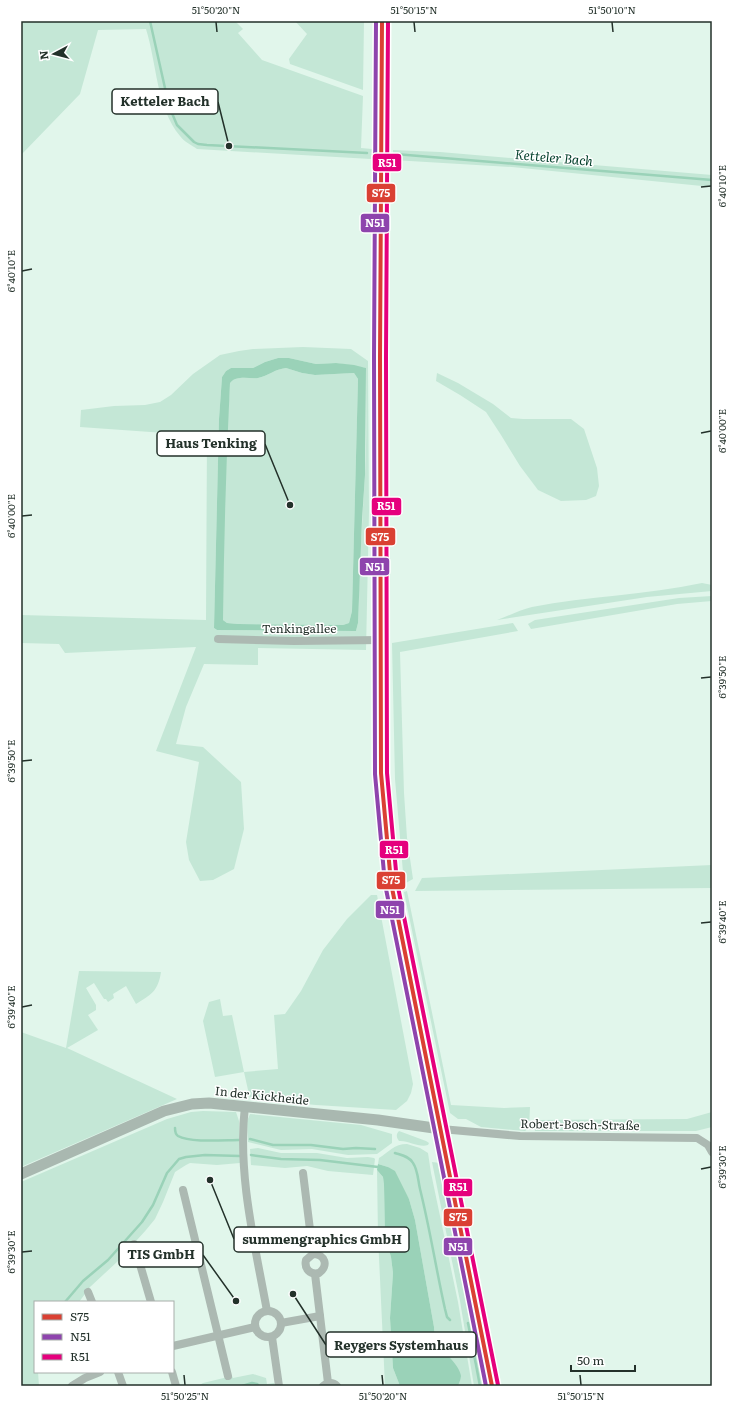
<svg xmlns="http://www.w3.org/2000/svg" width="733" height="1407" font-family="Literata,serif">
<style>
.green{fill:#c4e7d6;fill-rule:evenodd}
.water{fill:#9ad2b8;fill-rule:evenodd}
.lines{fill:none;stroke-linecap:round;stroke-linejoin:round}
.stream{stroke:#9ad2b8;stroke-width:2.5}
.street{stroke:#acb9b2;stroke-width:8}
.secondary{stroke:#a9b8b0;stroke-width:11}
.bus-1-casing{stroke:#fff;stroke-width:7}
.bus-2-casing{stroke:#fff;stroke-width:7}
.bus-3-casing{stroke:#fff;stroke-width:7}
.bus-1{stroke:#da4033;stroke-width:4}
.bus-2{stroke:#8e44ad;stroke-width:4}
.bus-3{stroke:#e5007d;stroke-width:4}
.ticks{fill:none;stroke:#23312a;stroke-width:1.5}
.labels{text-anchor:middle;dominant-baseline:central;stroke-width:3;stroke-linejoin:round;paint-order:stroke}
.street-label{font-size:12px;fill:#23312a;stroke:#fff}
.water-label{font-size:13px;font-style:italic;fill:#003e29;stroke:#fff}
.leader{fill:none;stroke:#23312a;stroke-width:1.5}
.callout-dot{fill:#23312a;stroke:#fff;stroke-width:1.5}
.callout{fill:#fff;stroke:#23312a;stroke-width:1.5}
.callout-label{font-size:13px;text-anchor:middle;font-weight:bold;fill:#23312a}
.line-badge{stroke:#fff;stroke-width:1.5}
.badge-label{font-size:11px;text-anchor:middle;font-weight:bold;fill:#fff}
.neatline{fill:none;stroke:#23312a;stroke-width:1.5}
.ticks-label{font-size:10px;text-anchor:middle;fill:#23312a}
</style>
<rect width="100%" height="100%" fill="#e1f6eb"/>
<!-- green -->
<g class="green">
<path d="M 21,21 L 235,21 L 243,29 L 238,33 L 262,60 L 363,96 L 361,148 L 372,149 L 371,159 L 197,149 C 192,145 184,142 180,136 C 156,107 157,64 146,29 L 98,30 L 80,94 L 21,155 Z"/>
<path d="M 295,21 L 364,21 L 363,90 L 290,64 L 289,59 L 307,34 Z"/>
<path d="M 393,150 L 440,152 L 712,175 L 712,187 L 512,167 L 393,160 Z"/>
<path d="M 303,347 L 351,349 L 368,361 L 369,511 L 366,650 L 258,648 L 258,665 L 204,664 L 186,707 L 176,744 L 203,747 L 241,782 L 244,829 L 234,869 L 213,880 L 200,881 L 189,860 L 186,842 L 199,762 L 156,751 L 196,647 L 65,653 L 59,644 L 21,643 L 21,615 L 206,620 L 207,436 L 80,427 L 81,410 L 114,406 L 145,405 L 160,402 L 171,395 L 193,374 L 220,355 L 239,351 L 253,349 ZM 278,358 L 289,358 L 316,364 L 336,363 L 366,368 C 366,404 367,439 365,474 C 362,524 359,574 358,623 L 356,631 L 217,630 L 214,628 L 219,419 L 222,377 L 226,371 L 231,368 L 253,368 L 265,362 Z"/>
<path d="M 286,368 L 302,373 L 315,375 L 354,373 L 358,379 L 352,611 L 349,623 L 343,625 L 238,624 L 227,623 L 223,620 C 223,562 223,504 226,446 C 227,425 229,404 230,382 C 236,375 249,379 258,378 C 268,376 275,369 286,368 Z"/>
<path d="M 437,373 L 458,383 L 493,404 L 511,418 L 523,419 L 571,419 L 584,429 L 597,468 L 599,486 L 596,496 L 586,500 L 561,501 L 538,490 L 520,466 L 501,435 L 486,412 L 460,395 L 436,381 Z"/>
<path d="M 702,583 L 712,585 L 712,591 L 647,597 L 497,620 C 508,616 520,610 532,607 C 588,596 646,595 702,583 Z"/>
<path d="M 712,596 L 712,601 L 677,604 L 531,629 L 528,624 L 535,620 L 679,598 Z"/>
<path d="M 513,623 L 518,631 L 400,652 L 404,793 L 407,838 L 413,879 L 404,884 L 395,779 L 392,643 Z"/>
<path d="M 712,865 L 712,887 L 711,888 L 415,891 L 422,878 Z"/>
<path d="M 407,891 L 451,1105 L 504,1108 L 530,1107 L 529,1128 L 525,1131 L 481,1127 L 466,1119 L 458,1119 L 450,1113 L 404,892 Z"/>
<path d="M 371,895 L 377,895 L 413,1084 L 411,1093 L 407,1101 L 396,1110 L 316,1105 L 250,1099 L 244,1072 L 215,1077 L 203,1021 L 209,1002 L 220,999 L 223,1016 L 232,1015 L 244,1072 L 278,1069 L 274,1015 L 285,1014 L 301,991 L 323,950 L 347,919 Z"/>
<path d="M 79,971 L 161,972 C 158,991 152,994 136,1004 L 126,986 L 113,994 L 114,998 L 108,1002 L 106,999 L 104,999 L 94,983 L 86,988 L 96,1005 L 96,1010 L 88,1015 L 98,1030 L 67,1048 L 177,1099 L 21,1167 L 21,1032 L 66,1048 Z"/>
<path d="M 203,1111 L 236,1112 L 239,1121 L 240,1163 L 217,1165 L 190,1163 L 186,1165 L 175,1172 L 163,1202 L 155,1219 L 146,1230 L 118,1261 L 90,1287 L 79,1302 L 35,1302 L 35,1372 L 38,1372 L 39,1386 L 21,1386 L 21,1182 L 167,1119 L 191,1112 Z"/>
<path d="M 712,1112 L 712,1127 L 696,1131 L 535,1131 L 534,1124 L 536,1120 L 687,1119 Z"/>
<path d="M 250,1114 L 361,1125 L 392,1134 L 392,1143 L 377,1154 L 348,1155 L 312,1149 L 281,1150 L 248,1142 L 247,1121 Z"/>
<path d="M 399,1131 L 426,1141 L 429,1143 L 428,1145 C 419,1148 408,1140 399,1141 C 396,1137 396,1134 399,1131 Z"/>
<path d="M 407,1144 L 420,1148 L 428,1153 L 431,1173 L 458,1302 L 472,1386 L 458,1386 L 461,1377 L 449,1357 L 435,1343 L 434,1327 L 415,1220 L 409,1199 L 388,1167 L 378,1164 L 379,1158 C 389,1152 394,1144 407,1144 Z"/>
<path d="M 258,1148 L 281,1153 L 317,1153 L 347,1158 L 368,1157 L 374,1158 L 375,1159 L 373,1175 L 328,1171 L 307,1166 L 285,1168 L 251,1165 L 250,1149 Z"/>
<path d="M 432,1162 L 440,1163 L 486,1386 L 474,1386 L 460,1301 Z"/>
<path d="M 377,1170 L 383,1177 L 384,1185 L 385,1237 L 391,1257 L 393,1273 L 390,1318 L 393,1368 L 400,1386 L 385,1386 L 378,1236 Z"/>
<path d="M 253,1374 L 266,1378 L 267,1384 L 274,1383 L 275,1384 L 273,1386 L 198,1386 L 203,1383 L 232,1376 L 233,1378 Z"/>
</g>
<!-- water -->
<g class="water">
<path d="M 278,358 L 289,358 L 316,364 L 336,363 L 354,365 L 366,368 L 365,475 L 362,520 L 358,623 L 356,631 L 217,630 L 214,628 L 219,419 L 222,377 L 226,371 L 231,368 L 253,368 L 265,362 ZM 286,368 L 302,373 L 315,375 L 354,373 L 358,379 L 352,611 L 349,623 L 343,625 L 238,624 L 227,623 L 223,620 C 224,541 226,462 230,383 C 236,375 249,379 258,378 C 268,376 275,369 286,368 Z"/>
<path d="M 378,1164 L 388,1167 L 395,1171 L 409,1199 L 415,1220 L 434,1327 L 435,1343 C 443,1350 460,1366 461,1376 C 461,1379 459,1383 458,1386 L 400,1386 L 393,1368 L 390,1318 L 393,1273 L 391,1257 L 385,1237 L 384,1185 L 383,1177 L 377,1170 Z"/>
</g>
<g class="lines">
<!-- stream -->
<g class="stream">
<path d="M 150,21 L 169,106 L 177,125 L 194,142 L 198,144 L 207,145 L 367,153"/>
<path d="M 395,154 L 712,180"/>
<path d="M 175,1128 C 175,1131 175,1134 178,1136 C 190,1143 225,1140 239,1140"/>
<path d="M 250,1139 L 273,1145 L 311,1145 L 343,1149 L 356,1148 L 375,1149"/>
<path d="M 395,1153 C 401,1155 409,1156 413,1163 C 418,1170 418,1181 420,1189 C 430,1229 436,1269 445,1309 L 447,1317 L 450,1320"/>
<path d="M 251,1155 L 281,1159 L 320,1160 L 378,1167"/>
<path d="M 65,1302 L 83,1281 L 108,1260 L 142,1222 L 153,1205 L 167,1173 L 179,1159 L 186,1157 L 205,1155 L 240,1156"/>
<path d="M 468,1323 L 480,1386"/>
<path d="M 242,1386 L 252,1383 L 257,1384 L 259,1386"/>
</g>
<!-- street -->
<g class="street">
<path d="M 218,639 L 294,641 L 381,640"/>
<path d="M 245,1106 C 237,1173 255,1245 267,1311"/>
<path d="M 441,1129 L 520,1136 L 697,1138 L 708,1145 L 712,1152"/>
<path d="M 303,1173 L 313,1254 C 325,1254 329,1266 319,1273 C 310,1275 304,1269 306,1260 L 313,1254"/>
<path d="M 183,1190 L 228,1376"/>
<path d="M 134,1244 L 151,1302"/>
<path d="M 315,1274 L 328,1383"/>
<path d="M 88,1292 L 92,1302"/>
<circle cx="268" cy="1324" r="13"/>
<path d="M 281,1323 L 320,1316"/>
<path d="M 272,1337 L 279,1386"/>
<path d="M 173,1346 L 255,1327"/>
<path d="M 118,1372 L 123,1386"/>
<path d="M 172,1372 L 176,1386"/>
<path d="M 72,1386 L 85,1378 L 100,1372"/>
<path d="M 323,1386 C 328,1382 333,1382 337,1386"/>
</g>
<!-- secondary -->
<g class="secondary">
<path d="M 382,21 L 380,357 L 381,773 L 391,883 L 492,1386"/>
<path d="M 21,1174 L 164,1111 L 192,1104 L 209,1103 L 378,1120 L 441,1129"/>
</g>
<defs>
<path id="bus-1" d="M 382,21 L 380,357 L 381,773 L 391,883 L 492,1386"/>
<path id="bus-2" d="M 376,21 L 374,357 L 375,774 L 385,884 L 486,1386"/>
<path id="bus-3" d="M 388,21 L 386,357 L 387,773 L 397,882 L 498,1385"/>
</defs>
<!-- bus-1 casing -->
<use href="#bus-1" class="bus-1-casing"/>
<!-- bus-2 casing -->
<use href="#bus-2" class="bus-2-casing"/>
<!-- bus-3 casing -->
<use href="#bus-3" class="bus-3-casing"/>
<!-- bus-1 -->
<use href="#bus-1" class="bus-1"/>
<!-- bus-2 -->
<use href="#bus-2" class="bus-2"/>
<!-- bus-3 -->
<use href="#bus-3" class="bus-3"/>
</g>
<!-- ticks -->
<path class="ticks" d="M 216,22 L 217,32M 414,22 L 415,32M 612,22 L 613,32M 701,187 L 711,186M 22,271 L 32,269M 701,433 L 711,431M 22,516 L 32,515M 701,678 L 711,677M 22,761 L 32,760M 701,923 L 711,922M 22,1007 L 32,1005M 701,1169 L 711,1167M 22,1252 L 32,1251M 184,1375 L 185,1385M 382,1375 L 383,1385M 580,1375 L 581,1385"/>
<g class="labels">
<!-- street labels -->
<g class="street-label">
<text x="299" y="628">Tenkingallee</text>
<text transform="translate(262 1095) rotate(6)">In der Kickheide</text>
<text transform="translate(580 1124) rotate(1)">Robert-Bosch-Straße</text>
</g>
<!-- water labels -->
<g class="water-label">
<text transform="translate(554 157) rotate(5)">Ketteler Bach</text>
</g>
</g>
<!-- callouts -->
<path class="leader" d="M229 146L218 102M290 505L265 444M210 1180L234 1239M236 1301L203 1255M293 1294L326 1345"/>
<g class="callout-dot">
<circle cx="229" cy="146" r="4"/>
<circle cx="290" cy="505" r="4"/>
<circle cx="210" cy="1180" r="4"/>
<circle cx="236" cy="1301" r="4"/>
<circle cx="293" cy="1294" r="4"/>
</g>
<g class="callout">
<rect x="112" y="89" width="106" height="25" rx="4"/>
<rect x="157" y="431" width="108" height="25" rx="4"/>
<rect x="234" y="1227" width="175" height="25" rx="4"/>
<rect x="119" y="1242" width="84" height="25" rx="4"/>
<rect x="326" y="1332" width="150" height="25" rx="4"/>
</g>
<g class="callout-label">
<text x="165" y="106">Ketteler Bach</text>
<text x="211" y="448">Haus Tenking</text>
<text x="322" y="1244">summengraphics GmbH</text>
<text x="161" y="1259">TIS GmbH</text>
<text x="401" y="1350">Reygers Systemhaus</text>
</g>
<g class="line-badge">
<rect x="372" y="153" width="30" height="19" rx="4" fill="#e5007d"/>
<rect x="366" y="183" width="30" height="20" rx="4" fill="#da4033"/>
<rect x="360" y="213" width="30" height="20" rx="4" fill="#8e44ad"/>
<rect x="371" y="497" width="31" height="19" rx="4" fill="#e5007d"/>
<rect x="365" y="527" width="31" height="19" rx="4" fill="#da4033"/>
<rect x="359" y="557" width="31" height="19" rx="4" fill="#8e44ad"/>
<rect x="379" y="840" width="30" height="19" rx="4" fill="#e5007d"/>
<rect x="376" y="871" width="30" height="19" rx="4" fill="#da4033"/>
<rect x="375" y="900" width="30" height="19" rx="4" fill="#8e44ad"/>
<rect x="443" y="1178" width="30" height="19" rx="4" fill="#e5007d"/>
<rect x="443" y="1208" width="30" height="19" rx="4" fill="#da4033"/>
<rect x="443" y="1237" width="30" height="19" rx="4" fill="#8e44ad"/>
</g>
<g class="badge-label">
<text x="387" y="167">R51</text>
<text x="381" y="197">S75</text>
<text x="375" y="227">N51</text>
<text x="386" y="510">R51</text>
<text x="380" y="541">S75</text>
<text x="375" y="571">N51</text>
<text x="394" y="854">R51</text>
<text x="391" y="884">S75</text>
<text x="390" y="914">N51</text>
<text x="458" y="1191">R51</text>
<text x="458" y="1221">S75</text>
<text x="458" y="1251">N51</text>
</g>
<!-- border -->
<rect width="733" height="1407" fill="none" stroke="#ffffff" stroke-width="44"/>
<!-- legend -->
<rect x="34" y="1301" width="140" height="72" fill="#ffffff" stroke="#a7adaa"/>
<rect x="42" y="1314" width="20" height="6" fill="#da4033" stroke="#a7adaa"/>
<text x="70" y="1321" font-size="12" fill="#23312a">S75</text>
<rect x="42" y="1334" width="20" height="6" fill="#8e44ad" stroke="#a7adaa"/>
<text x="70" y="1341" font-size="12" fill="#23312a">N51</text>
<rect x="42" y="1354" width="20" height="6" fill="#e5007d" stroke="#a7adaa"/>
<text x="70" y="1361" font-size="12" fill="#23312a">R51</text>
<!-- north arrow -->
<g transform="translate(54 54) rotate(263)" stroke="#ffffff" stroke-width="3" paint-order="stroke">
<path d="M0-3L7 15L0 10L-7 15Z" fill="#23312a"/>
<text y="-6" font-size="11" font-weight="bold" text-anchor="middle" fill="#23312a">N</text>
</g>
<!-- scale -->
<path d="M571 1365v6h64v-6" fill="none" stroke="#23312a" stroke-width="2"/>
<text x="577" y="1365" font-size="12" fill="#23312a" stroke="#ffffff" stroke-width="3" paint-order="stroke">50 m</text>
<rect x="22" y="22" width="689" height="1363" class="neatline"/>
<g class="ticks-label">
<text x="216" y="14">51°50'20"N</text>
<text x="414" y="14">51°50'15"N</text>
<text x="612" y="14">51°50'10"N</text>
<text transform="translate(722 186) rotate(-90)" y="4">6°40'10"E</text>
<text transform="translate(11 271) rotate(-90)" y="4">6°40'10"E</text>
<text transform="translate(722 431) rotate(-90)" y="4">6°40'00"E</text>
<text transform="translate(11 516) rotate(-90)" y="4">6°40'00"E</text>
<text transform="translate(722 677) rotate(-90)" y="4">6°39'50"E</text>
<text transform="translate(11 761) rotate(-90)" y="4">6°39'50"E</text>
<text transform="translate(722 922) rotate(-90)" y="4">6°39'40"E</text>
<text transform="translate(11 1007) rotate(-90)" y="4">6°39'40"E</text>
<text transform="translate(722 1167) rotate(-90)" y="4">6°39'30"E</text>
<text transform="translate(11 1252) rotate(-90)" y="4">6°39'30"E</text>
<text x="185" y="1400">51°50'25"N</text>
<text x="383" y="1400">51°50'20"N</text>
<text x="581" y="1400">51°50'15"N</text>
</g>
</svg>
